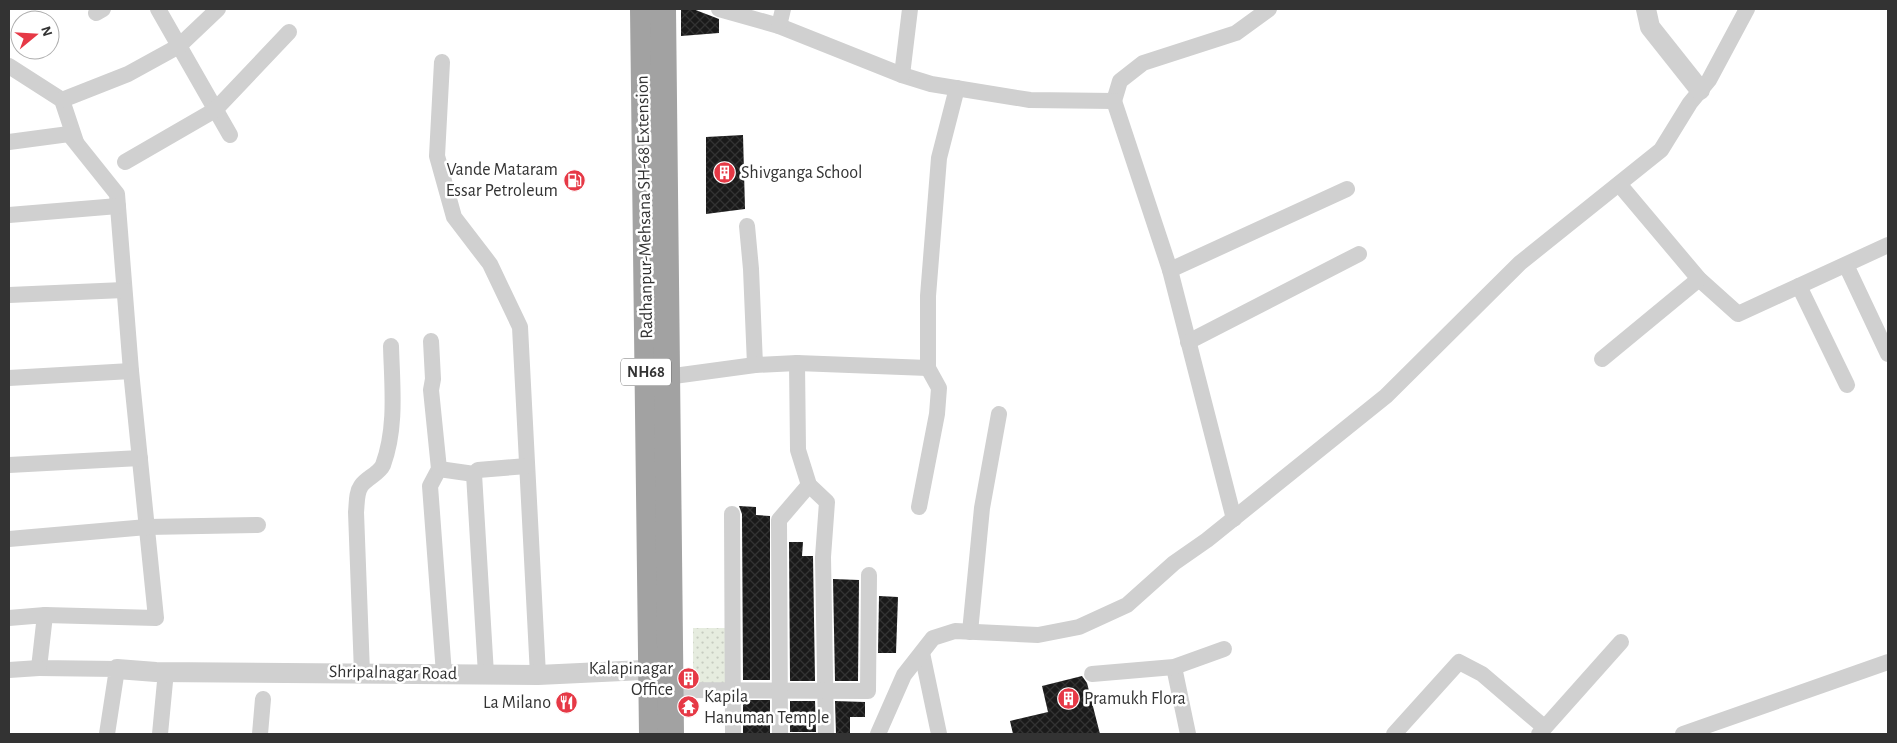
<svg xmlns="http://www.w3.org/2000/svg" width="1897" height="743" font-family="'Alegreya Sans',sans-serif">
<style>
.grass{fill:url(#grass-dots)}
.building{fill:url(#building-cross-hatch)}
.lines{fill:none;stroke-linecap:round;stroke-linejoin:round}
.minor{stroke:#d0d0d0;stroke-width:16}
.tertiary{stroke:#d0d0d0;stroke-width:20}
.trunk{stroke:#a2a2a2;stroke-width:26}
.labels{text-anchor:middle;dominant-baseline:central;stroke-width:5;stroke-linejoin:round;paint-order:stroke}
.shield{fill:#fff;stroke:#707070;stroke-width:1}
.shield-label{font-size:16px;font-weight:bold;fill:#333}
.poi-label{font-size:18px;fill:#333;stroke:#fff;text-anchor:end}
.street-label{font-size:18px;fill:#333;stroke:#fff}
</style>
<defs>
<pattern id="grass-dots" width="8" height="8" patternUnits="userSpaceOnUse" patternTransform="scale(1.25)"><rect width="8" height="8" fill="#e6ecdf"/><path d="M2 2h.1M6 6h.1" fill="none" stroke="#c6cbc0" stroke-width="1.8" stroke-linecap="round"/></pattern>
<pattern id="building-cross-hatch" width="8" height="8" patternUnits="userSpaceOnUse" patternTransform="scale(1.25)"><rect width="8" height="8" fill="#1a1a1a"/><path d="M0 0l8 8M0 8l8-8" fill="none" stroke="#333"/></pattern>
</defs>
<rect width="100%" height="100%" fill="#fff"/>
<!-- grass -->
<path class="grass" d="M 693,628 L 728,628 L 727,683 L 693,683 Z"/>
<!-- building -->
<g class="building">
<path d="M 681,9 L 693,9 L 719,19 L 719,33 L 681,36 Z"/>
<path d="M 743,135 L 745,209 L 706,214 L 706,137 Z"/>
<path d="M 739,506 L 756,507 L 756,515 L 770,516 L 770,680 L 743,680 L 742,514 Z"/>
<path d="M 789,542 L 803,542 L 802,556 L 813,556 L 815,681 L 790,681 Z"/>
<path d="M 833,579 L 859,580 L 858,681 L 835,681 Z"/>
<path d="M 879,596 L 898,597 L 896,653 L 878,653 Z"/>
<path d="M 1082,676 L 1087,683 L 1100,734 L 1013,734 L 1010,721 L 1048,712 L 1042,686 Z"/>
<rect x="743" y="700" width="27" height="34"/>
<path d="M 790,701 L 815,701 L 816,732 L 790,732 Z"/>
<path d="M 835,701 L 865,702 L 865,717 L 850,717 L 850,734 L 836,734 Z"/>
</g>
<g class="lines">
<!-- minor -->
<g class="minor">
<path d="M 158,9 L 230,135"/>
<path d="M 719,9 L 779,26 L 902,75 L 931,84 L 1030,100 L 1114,101 L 1120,81 L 1143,63 L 1236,33 L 1269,9"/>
<path d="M 96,13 L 103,9"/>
<path d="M 779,26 L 783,9"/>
<path d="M 442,62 L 437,156 L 454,217 L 490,264 L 520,327 L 538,675"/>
<path d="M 9,66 L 62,100 L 76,142"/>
<path d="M 902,75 L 910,9"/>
<path d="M 62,100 L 128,74 L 179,46 L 218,9"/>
<path d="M 1114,101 L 1170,270 L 1234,519"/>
<path d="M 9,142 L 69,134 L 117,194 L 131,371 L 156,618 L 45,615"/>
<path d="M 125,162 L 215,110 L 289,32"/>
<path d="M 1619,184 L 1699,279 L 1738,314 L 1888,245"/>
<path d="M 9,215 L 118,206"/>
<path d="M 747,226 L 751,269 L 755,365"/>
<path d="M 1846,265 L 1888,354"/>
<path d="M 1170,270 L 1347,189"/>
<path d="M 1799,286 L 1847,385"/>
<path d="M 9,295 L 124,290"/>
<path d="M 431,341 L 433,379 L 431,390 L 439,469 L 430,486 L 444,674"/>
<path d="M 1188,342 L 1359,254"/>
<path d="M 1602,359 L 1699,279"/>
<path d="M 797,363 L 798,450 L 809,485 L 827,502 L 823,557 L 826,734"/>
<path d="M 9,378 L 131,371"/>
<path d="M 659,378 L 755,365 L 797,363 L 928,368"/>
<path d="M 9,465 L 140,458"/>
<path d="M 439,469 L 474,474 L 478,470 L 527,466"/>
<path d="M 474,474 L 486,674"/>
<path d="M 919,507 L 937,414 L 939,388 L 928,368 L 928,296 L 939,158 L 957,88"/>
<path d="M 732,514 L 733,734"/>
<path d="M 9,539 L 147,527 L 258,525"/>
<path d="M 9,618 L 45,615 L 39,668 L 117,669 L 107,734"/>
<path d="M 970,632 L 982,508 L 999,414"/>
<path d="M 922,653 L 939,734"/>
<path d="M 1174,667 L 1188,734"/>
<path d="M 9,670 L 39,668"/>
<path d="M 362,673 L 356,512 C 357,504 356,493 361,486 C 366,478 379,474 383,465 C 397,427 392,385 391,346"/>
<path d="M 1092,674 L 1174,667 L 1224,649"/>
<path d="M 670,690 L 868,691 L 869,575"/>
<path d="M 160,734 L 166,671"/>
<path d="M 260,734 L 263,699"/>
<path d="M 780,734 L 779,520 L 809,485"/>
<path d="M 878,734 L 904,675 L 933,638 L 955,631 L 1038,635 L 1079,627 L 1127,605 L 1174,563 L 1207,540 L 1386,396 L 1520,263 L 1661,150 L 1690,103 L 1709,80 L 1747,9"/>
<path d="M 1394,734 L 1459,662 L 1482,674 L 1544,727"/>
<path d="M 1539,734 L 1621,642"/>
<path d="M 1683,734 L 1888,662"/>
</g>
<!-- tertiary -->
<g class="tertiary">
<path d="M 1646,9 L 1650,27 L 1700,90"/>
<path d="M 117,669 L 156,672 L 538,675 L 665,669"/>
</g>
<!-- trunk -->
<g class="trunk">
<path d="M 643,9 L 652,734"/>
<path d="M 663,9 L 671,734"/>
</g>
</g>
<!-- icons -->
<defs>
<symbol id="building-disc" viewBox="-11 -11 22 22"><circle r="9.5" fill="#e63946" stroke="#fff"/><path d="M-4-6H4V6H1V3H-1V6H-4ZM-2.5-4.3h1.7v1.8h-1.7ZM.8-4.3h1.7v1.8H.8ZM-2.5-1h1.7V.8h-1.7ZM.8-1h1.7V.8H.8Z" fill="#fff"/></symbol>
<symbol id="fuel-disc" viewBox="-11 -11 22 22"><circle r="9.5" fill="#e63946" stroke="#fff"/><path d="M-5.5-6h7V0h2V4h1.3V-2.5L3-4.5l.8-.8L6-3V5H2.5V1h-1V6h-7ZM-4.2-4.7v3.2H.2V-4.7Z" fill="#fff"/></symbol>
<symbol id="restaurant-disc" viewBox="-11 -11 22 22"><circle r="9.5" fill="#e63946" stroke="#fff"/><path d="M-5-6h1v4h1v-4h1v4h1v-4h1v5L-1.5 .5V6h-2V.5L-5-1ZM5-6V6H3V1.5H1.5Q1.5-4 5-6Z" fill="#fff"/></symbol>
<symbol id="temple-disc" viewBox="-11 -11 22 22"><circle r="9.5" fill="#e63946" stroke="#fff"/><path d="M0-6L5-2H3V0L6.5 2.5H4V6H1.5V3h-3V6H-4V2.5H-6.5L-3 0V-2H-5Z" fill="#fff"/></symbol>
</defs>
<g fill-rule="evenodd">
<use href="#building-disc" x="712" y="160" width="25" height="25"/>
<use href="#fuel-disc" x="562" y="168" width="25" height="25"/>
<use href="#building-disc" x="676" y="666" width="25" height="25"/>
<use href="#building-disc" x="1056" y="686" width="25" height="25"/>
<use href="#restaurant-disc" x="554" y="690" width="25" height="25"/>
<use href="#temple-disc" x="676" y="694" width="25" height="25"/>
</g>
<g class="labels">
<!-- shield labels -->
<rect class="shield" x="621" y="358.5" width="50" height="27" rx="4"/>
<g class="shield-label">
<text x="646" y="372">NH68</text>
</g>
<!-- poi labels -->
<g class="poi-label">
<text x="558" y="170">Vande Mataram<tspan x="558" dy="21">Essar Petroleum</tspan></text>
<text x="741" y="173" text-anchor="start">Shivganga School</text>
<text x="673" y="669">Kalapinagar<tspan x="673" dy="21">Office</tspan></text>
<text x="704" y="697" text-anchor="start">Kapila<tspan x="704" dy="21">Hanuman Temple</tspan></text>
<text x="1084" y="699" text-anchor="start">Pramukh Flora</text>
<text x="551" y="703">La Milano</text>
</g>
<!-- street labels -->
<g class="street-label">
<text transform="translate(645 207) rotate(-91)">Radhanpur-Mehsana SH-68 Extension</text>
<text transform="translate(393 673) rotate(1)">Shripalnagar Road</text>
</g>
</g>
<!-- border -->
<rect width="1897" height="743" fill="none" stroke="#333333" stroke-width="20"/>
<!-- north arrow -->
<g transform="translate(35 35) rotate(72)"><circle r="24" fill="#ffffff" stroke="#adadad"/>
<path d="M0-4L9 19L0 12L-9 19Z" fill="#e63946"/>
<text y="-8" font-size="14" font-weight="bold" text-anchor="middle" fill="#333333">N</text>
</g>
</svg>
